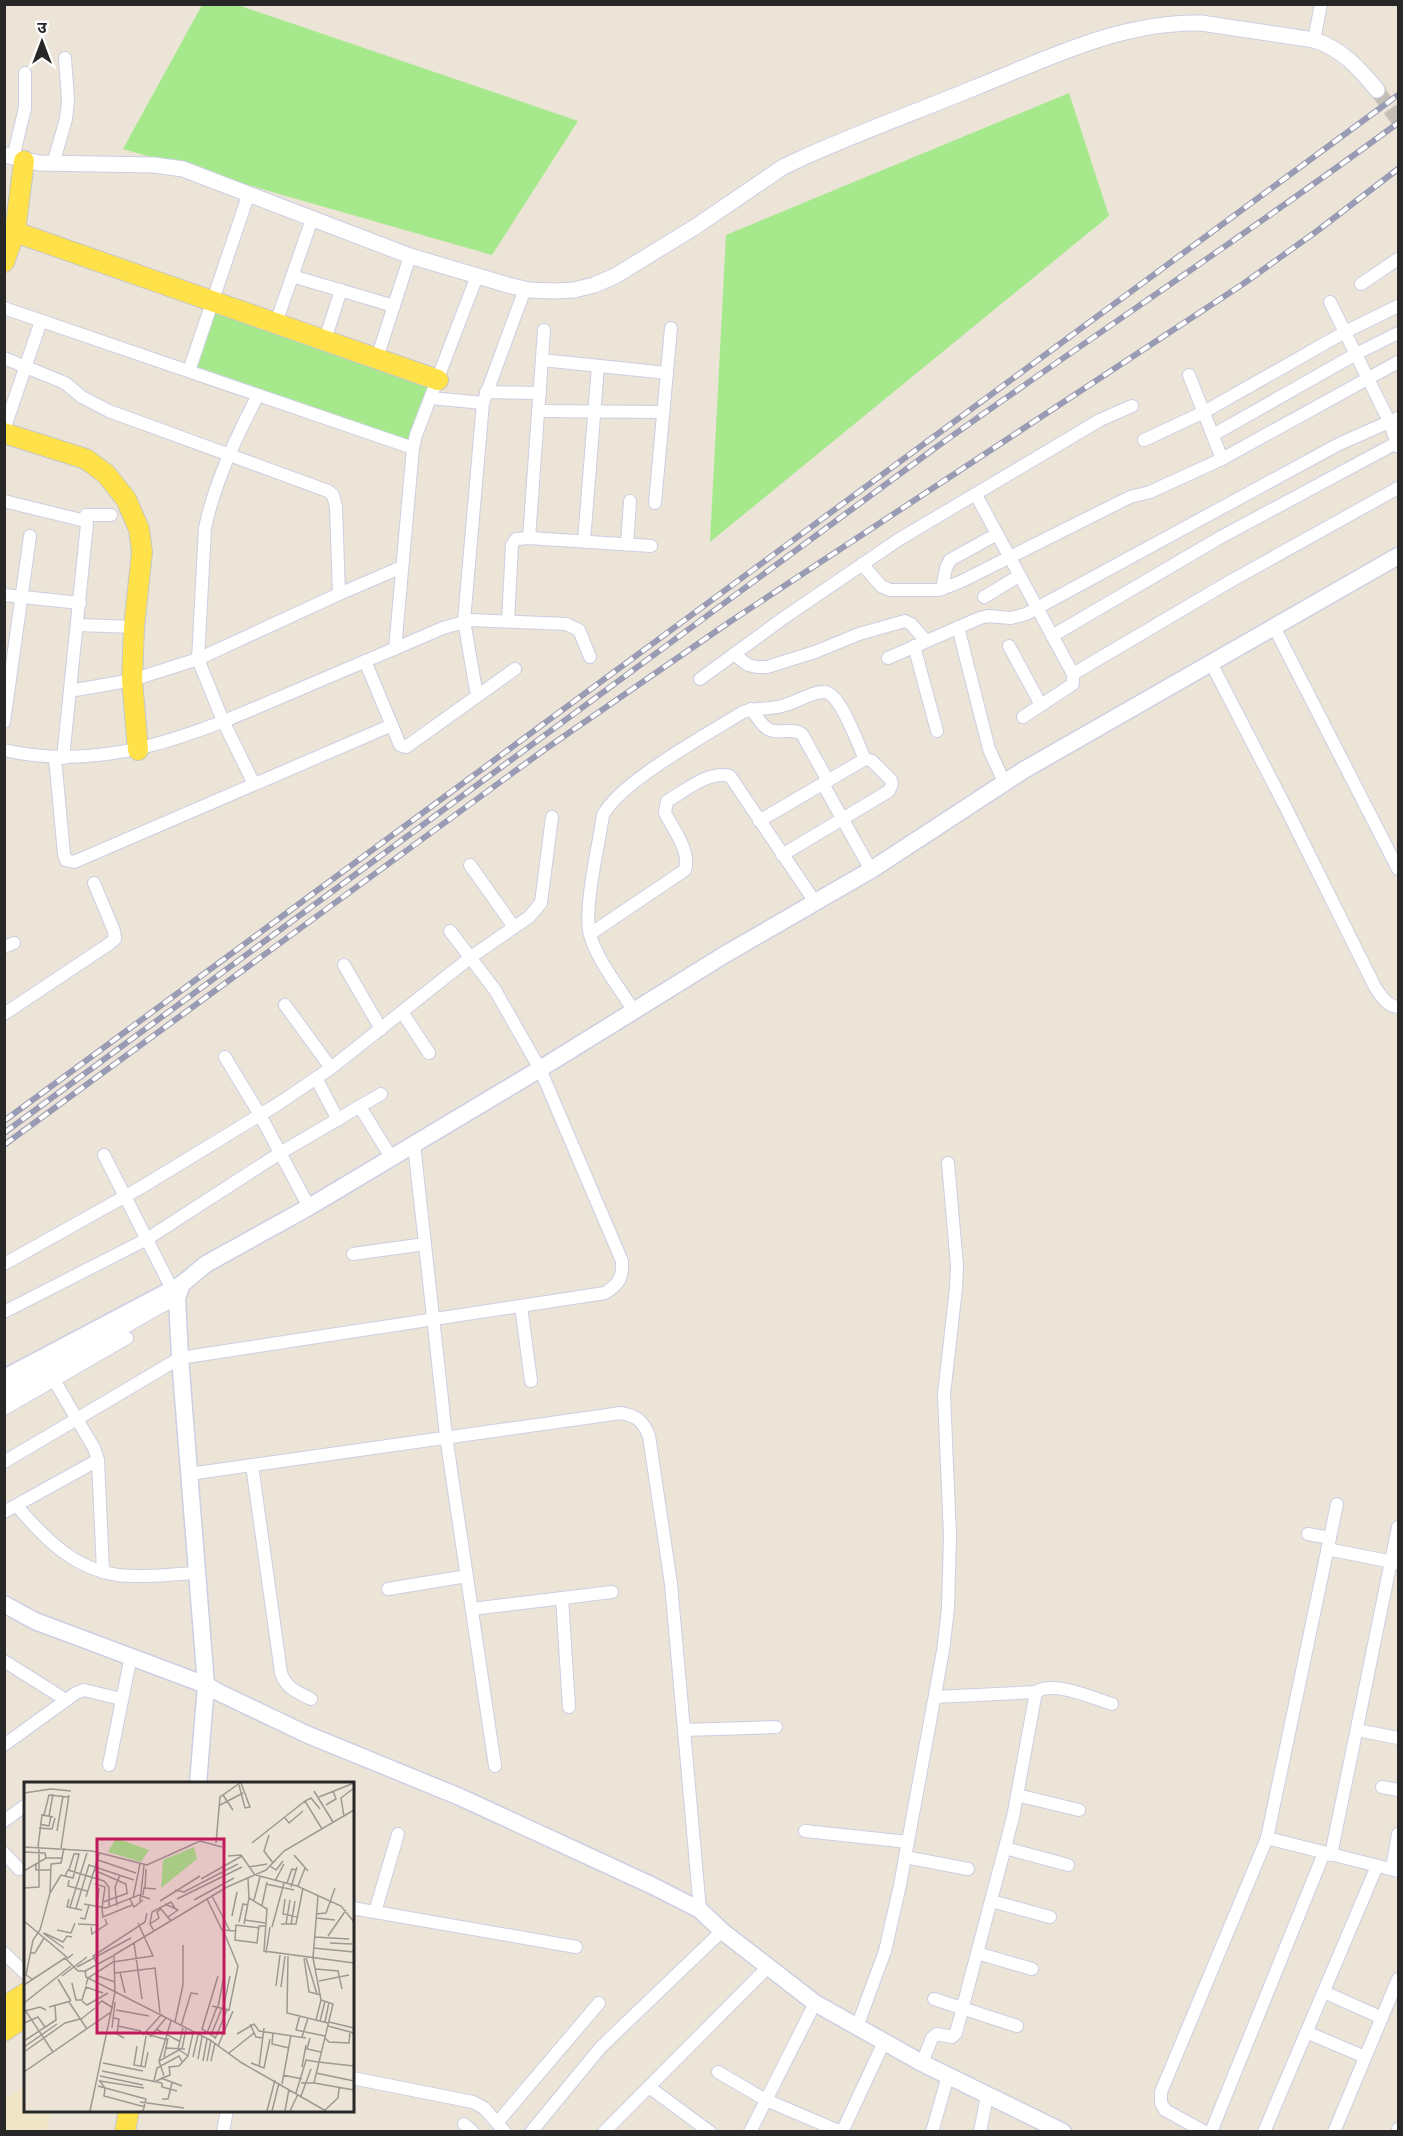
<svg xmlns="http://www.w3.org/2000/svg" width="1403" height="2136" font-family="'Public Sans','Noto Sans Devanagari',sans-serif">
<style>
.education{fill:#f0e5c4}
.green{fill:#a5e98c}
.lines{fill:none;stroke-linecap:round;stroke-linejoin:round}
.tertiary-tunnel{stroke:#c5beb4;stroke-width:15;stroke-dasharray:15 8;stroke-linecap:butt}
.minor-casing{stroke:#cccfe3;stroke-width:14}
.tertiary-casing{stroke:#cccfe3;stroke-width:17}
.secondary-casing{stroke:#cccfe3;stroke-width:19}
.primary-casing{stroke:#c7c7c7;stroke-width:22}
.minor{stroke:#fff;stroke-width:12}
.tertiary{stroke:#fff;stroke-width:15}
.secondary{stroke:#fff;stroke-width:16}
.primary{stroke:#ffe249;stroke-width:20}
.rail-casing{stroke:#999bb4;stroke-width:6}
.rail{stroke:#fff;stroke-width:4;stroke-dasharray:11;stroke-linecap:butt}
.inset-road{fill:none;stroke:#9d9891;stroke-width:1.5}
.view{fill:#c2185b;fill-opacity:0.15;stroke:#c2185b;stroke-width:3}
.inset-edge{fill:none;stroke:#272727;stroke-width:3}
</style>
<rect width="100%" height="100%" fill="#ece4d7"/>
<!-- education -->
<path class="education" d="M 25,2087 L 26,2110 L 50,2111 L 46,2131 L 5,2131 L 5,2098 Z"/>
<!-- green -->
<g class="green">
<path d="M 202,5 L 238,5 L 578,121 L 492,255 L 123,149 Z"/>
<path d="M 1069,93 L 1109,216 L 710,542 L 726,235 Z"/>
<path d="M 212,301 L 438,380 L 413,448 L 189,371 Z"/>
</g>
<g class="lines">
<!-- tertiary-tunnel -->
<path class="tertiary-tunnel" d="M 1377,90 L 1398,120"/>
<defs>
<g id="minor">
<path d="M 1314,40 L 1321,4"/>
<path d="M 13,158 L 25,108 L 25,73"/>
<path d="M 53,164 L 66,119 L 68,100 L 65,58"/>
<path d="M 292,276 L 394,306"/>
<path d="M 1361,284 L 1398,259"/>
<path d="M 1330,302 L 1390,423 L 1398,447"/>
<path d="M 4,308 L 413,448"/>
<path d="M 276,323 L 312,219"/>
<path d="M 325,340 L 341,290"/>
<path d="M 4,358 L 65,383 L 82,397 L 109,411 L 328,491 L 333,495 L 336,507 L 339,594"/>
<path d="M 377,358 L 410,256"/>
<path d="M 542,360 L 667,373"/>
<path d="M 189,371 L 249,193"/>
<path d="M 1189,375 L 1222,459"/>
<path d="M 486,392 L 540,393"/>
<path d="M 431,398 L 483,403"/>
<path d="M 538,411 L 663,412"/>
<path d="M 4,430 L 41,321"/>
<path d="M 1213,435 L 1356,354 L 1398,333"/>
<path d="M 1144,440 L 1204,412 L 1345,332 L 1398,306"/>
<path d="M 976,495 L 1073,674 L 1073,684 L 1023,717"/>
<path d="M 4,501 L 85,521 L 87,524 L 63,758"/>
<path d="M 655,503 L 671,328"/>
<path d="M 85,521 L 86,515 L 111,515"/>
<path d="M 529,538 L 544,330"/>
<path d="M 584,541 L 598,366"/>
<path d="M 627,544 L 630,501"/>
<path d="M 862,564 L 881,586 L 890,590 L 939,590 L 960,582 L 1130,497 L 1150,492 L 1222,459 L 1398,362"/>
<path d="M 942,589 L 946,568 L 950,560 L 997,534"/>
<path d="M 4,595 L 80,603"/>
<path d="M 984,597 L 1019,576"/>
<path d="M 508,621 L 512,545 L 516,539 L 529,538 L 651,546"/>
<path d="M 77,625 L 134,627"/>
<path d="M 958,627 L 989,749 L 1004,782"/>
<path d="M 1274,627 L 1398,869"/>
<path d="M 1052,636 L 1221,537 L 1398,442"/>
<path d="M 914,646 L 937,731"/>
<path d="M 1009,646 L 1041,705"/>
<path d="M 395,649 L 413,448 L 416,435 L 477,276"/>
<path d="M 734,654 L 748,665 L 757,667 L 767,667 L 815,652 L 859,634 L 905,621 L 911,624 L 926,641"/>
<path d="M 888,658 L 980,618 L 988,616 L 1011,618 L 1026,614 L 1339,444 L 1398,418"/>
<path d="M 365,661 L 400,745 L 406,747 L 515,669"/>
<path d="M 1211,663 L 1285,806 L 1375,987 C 1381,996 1387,1006 1398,1007"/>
<path d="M 1073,674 L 1229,582 L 1398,488"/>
<path d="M 700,679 L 785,617 L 898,540 L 1100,420 L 1132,406"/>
<path d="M 70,691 L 132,680 L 198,659 L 339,594 L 402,567"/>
<path d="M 477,696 L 464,621 L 483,403 L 525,289"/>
<path d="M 751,709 C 756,715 761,725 768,729 C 778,735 791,727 802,734 L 828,781"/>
<path d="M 4,722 L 30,536"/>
<path d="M 4,750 C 107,774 200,732 293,692 C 343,671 393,649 443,628 L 471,620 L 566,624 L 579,630 L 590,657"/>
<path d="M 55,758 L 64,854 L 66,860 L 74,862 L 392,725"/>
<path d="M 254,784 L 223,721 L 198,659 L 205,528 C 215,481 236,438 258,395"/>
<path d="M 823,784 L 871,870"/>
<path d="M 759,821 L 865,759 L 872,761 L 891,780 L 892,784 L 889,791 L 782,855"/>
<path d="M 470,865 L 514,927"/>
<path d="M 590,934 L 685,870 C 691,851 673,829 665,813 L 667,801 C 685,791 709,770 730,776 L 815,902"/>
<path d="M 4,947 L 14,943"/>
<path d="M 344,965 L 381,1029"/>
<path d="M 285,1005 L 331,1068"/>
<path d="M 634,1011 C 619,987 598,962 590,935 C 583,909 599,844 603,815 C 621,781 708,734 743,712 C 757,707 772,710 785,705 C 797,702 813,691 825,692 C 841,694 858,745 865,759"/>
<path d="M 402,1012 L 429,1053"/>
<path d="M 4,1014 L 109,944 L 115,939 L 114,931 L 94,883"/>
<path d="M 225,1057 L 260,1115 L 309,1207"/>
<path d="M 316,1078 L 338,1120"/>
<path d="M 360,1107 L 391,1157"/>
<path d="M 414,1144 L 446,1436 L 495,1766"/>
<path d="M 104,1155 L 172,1289"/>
<path d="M 353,1254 L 425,1244"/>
<path d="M 4,1264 L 140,1188 L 278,1104 L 331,1068 L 471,957 L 529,917 L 541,903 L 552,817"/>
<path d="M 521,1306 L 531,1381"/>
<path d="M 4,1312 L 147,1239 L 280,1153 L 381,1094"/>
<path d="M 54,1380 L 94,1448 L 98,1460 L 103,1572"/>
<path d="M 4,1409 L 127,1338"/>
<path d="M 4,1462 L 180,1358 L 605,1293 C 619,1284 623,1278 622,1261 L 540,1069 L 495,990 L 450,931"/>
<path d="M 252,1465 L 281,1673 C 286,1688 297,1692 311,1699"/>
<path d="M 189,1474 L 621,1413 C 637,1416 643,1421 649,1436 L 671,1584 L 700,1910"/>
<path d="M 17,1506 C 44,1538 74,1569 118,1575 C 143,1578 171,1574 197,1573"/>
<path d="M 4,1512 L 98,1460"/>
<path d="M 1308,1534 L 1330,1538"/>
<path d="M 1327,1549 L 1398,1563"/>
<path d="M 388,1589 L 467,1576"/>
<path d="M 562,1598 L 569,1707"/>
<path d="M 472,1609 L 612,1592"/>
<path d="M 4,1661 L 66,1700"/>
<path d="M 935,1697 L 1036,1692"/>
<path d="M 684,1730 L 776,1727"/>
<path d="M 1357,1730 L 1398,1738"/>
<path d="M 4,1745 L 76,1693 L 84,1690 L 121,1699"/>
<path d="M 109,1765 L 131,1656"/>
<path d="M 1382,1787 L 1398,1790"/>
<path d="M 1017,1795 L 1079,1810"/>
<path d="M 4,1821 L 26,1805"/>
<path d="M 805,1831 L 908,1842"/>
<path d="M 1267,1838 L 1398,1871"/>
<path d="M 1005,1848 L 1068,1865"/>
<path d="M 4,1853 L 19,1869"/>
<path d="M 1331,1855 L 1398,1527"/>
<path d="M 905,1857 L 968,1869"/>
<path d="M 1392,1869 L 1398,1834"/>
<path d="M 991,1901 L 1050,1917"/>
<path d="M 352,1908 L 576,1947"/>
<path d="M 375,1912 L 398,1834"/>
<path d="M 4,1953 L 26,1974"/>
<path d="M 977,1953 L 1032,1969"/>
<path d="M 1324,1992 L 1382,2018"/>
<path d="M 934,1999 L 1017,2026"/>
<path d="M 857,2027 L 885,1951 L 900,1885 L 943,1651 L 948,1608 L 950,1536 L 944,1394 L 956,1288 L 957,1266 L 948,1163"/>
<path d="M 1306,2032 L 1365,2057"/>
<path d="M 922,2063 L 932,2038 L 937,2034 L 952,2037 L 956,2033 L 1013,1817 L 1036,1692 C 1053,1680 1093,1698 1112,1704"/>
<path d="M 718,2072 L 766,2100 L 841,2132"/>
<path d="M 352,2078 L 473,2102 L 484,2108 L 505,2132"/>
<path d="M 649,2087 L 710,2132"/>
<path d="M 497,2123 L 599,2003"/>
<path d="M 464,2124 L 473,2132"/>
<path d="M 223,2132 L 227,2110"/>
<path d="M 531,2132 L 601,2047 L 722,1931"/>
<path d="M 604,2132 L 768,1967"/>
<path d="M 750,2132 L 815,2003"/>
<path d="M 842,2132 L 884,2042"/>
<path d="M 932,2132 L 948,2076"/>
<path d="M 980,2132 L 987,2096"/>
<path d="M 1205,2132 L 1165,2110 L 1161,2103 L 1161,2092 L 1267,1838 L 1337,1504"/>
<path d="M 1211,2132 L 1324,1853"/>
<path d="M 1264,2132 L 1377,1866"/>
<path d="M 1334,2132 L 1398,1979"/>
<path d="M 1398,2132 L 1398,2129"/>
</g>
<g id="tertiary">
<path d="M 4,155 L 39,163 L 154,165 L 183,169 L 410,256 L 508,285 L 529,290 L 553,291 L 574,290 L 594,285 L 615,276 L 695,227 L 783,167 L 800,159 C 857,133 916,112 974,88 C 1047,59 1121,21 1201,23 L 1314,40 C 1342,49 1359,68 1377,90"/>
<path d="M 4,1395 L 159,1306 L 177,1298"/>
</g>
<g id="secondary">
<path d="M 4,1378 L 182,1284"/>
<path d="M 4,1604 L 35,1621 L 206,1685 L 218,1692 L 306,1734 L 460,1797 L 653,1886 L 700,1910 L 722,1931 L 815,2003 L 922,2063 L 1063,2132"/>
<path d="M 198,1784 L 206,1685 L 180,1358 L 177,1298 L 182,1284 L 206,1264 L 309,1207 L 540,1069 L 724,955 L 871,870 L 1024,770 L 1398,556"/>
</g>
<g id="primary">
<path d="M 15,232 L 438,380"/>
<path d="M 4,262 L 15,232 L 24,161"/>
<path d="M 4,433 L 86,459 L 106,474 L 126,499 L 139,529 L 142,552 L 134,627 L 132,680 L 138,750"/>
<path d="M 4,2007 L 26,1993"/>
<path d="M 4,2031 L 26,2016"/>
<path d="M 125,2132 L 129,2110"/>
</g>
</defs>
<!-- minor casing -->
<use href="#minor" class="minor-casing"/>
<!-- tertiary casing -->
<use href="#tertiary" class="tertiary-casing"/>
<!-- secondary casing -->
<use href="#secondary" class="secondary-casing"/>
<!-- primary casing -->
<use href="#primary" class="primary-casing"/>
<!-- minor -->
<use href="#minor" class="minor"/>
<!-- tertiary -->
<use href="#tertiary" class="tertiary"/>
<!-- secondary -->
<use href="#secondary" class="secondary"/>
<!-- primary -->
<use href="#primary" class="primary"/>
<defs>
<g id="rail">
<path d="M 4,1121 L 1398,95"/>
<path d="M 4,1133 L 931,451 C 1086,340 1245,236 1398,123"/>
<path d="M 4,1145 L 544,750 L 731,621 L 1243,284 L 1317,231 L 1398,169"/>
</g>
</defs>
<!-- rail casing -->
<use href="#rail" class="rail-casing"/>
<!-- rail -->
<use href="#rail" class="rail"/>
</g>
<!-- overview -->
<g transform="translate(24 1782)">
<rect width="330" height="330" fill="#ece4d7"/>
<path d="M 92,56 L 125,68 L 117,80 L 84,70 ZM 170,65 L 173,77 L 137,106 L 139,78 Z" fill="#a5e98c"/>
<path class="inset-road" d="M 215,3 L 221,26 L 226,25 L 217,1M 290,9 L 309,40M 0,11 L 27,7 L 47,9M 199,13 L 209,28M 295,15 L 330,1M 281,19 L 287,16 L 296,27M 196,23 L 219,11M 302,23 L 312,17 L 309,9M 20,33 L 25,13 L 44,15M 25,34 L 29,12M 320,34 L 317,16 L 330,6M 261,36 L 265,41 L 279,29M 16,42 L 25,44 L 27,34M 15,46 L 28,47 L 31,36M 33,49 L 39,14M 245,53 L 240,69 L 249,81M 192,61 L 196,15 L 216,1M 228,61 L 281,19 L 298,47M 0,65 L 68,69 L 123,83 L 176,59 L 198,65M 14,65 L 18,33 L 29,35M 37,66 L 45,13M 0,70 L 21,71 L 22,76M 270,73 L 284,89M 204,74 L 217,73 L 231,93M 74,78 L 112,91M 12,82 L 12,88 L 27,88M 246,84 L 252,88 L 259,79M 225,85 L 243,82M 70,88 L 102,102 L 103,111M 0,89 L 22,76 L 39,76M 232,93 L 273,104 L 317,124 L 330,140M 41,94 L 44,88 L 80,99 L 85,105 L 85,125M 224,96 L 225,116 L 243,127 L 240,169 L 330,181M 177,97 L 218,74M 45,98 L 44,104 L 63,109M 251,99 L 260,82M 263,101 L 268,87 L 272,88M 71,102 L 81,105 L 78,126M 242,102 L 270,108M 274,104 L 281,86M 267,105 L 273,85M 0,106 L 15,105 L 15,65M 121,106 L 122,87M 151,108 L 160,110 L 214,82M 26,111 L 37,93 L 49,96 L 55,72 L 50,72 L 45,88M 119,113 L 120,106 L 132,107M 188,114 L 206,149M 62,115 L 75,72M 109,116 L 116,82M 45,117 L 43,125 L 58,128M 106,117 L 110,125 L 119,118M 153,117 L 218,85M 183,117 L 198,148 L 212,149M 261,117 L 259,132 L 274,135M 170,118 L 210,96M 230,118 L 236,95M 136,119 L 176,94M 79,120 L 104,111M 116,120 L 120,83M 60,122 L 82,126 L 115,113 L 126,117M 141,122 L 154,128 L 144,135M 238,123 L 243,100M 93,124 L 91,105 L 96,93M 46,125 L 63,71M 73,125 L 75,106M 52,126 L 65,83 L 110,98M 78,126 L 79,135 L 108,123M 292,132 L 302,131 L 311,106M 208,134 L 213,110M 56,136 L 61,137 L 65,123M 292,136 L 311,138M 221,138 L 241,141M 0,139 L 44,176 L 49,172M 215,140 L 219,122 L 224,123M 54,142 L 74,143M 126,142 L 135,136 L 133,130 L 137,127 L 147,139M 220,142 L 225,116M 257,142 L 272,142 L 279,106M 262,142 L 266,118M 267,142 L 271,119M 67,145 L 68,152 L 83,142 L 81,137M 248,145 L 260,101M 235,146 L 212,143 L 211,158 L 233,161 L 235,144 L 241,144M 33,148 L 47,151 L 51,141M 130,149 L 126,142 L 128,130 L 147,120 L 151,126M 19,151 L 40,166M 20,151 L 39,160 L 43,154 L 48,155M 304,154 L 322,128M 290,155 L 325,157M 110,161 L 118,217M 306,161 L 328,162M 289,166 L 330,170M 6,171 L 11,171 L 20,156M 242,171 L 246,145M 89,174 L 61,189 L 62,195 L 186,258 L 218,281 L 302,329M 264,174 L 263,231 L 304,241M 280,176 L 285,210 L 297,213M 282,176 L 293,212M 73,182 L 69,174 L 121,140 L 123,131M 53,185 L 107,156M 292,187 L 314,189 L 318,207M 96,190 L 101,211M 91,191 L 131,186 L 136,231M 38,194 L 63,175M 74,194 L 91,200M 8,197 L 2,193 L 9,158 L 16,148 L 26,111 L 27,82 L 37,81 L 40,66M 34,197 L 47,219M 295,199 L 325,193M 48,201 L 52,218 L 58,218 L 62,205 L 79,211M 0,203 L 41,176 L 54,189 L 63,189M 62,203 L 64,196 L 89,180 L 129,174 L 114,141M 252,204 L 256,173M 257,205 L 261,174M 58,219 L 63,223 L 84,211M 45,220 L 63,247M 0,221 L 47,184M 188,224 L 205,228 L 214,184 L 199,148M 25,225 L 47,219M 194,225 L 200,194M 74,227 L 72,224 L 78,219 L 89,226M 199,227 L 206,194M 1,228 L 29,270M 92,228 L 125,234M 1,229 L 16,225 L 22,228M 276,233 L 272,248 L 301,254M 90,236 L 95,237 L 93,252 L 100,256M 56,238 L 71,226M 292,238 L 297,218M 296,239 L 301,219M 151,240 L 159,203 L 159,163M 301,240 L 305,220M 305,240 L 330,246M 0,241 L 14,235 L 21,245M 226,242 L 232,255 L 239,256M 94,244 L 117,249M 157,244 L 167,211 L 174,212M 304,244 L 330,251M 88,246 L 91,220M 159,246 L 154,267 L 164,274M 132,247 L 155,259M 115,250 L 144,258M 183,251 L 193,225M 249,251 L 248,262 L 265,266M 213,252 L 230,242 L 235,249 L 282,256M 119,253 L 138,232M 187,253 L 198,226M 126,255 L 142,236M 278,255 L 284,236M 192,256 L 178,247 L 194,194M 286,256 L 283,267 L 297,270M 301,256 L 305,260 L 325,261 L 326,250M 191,257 L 203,228M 0,259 L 32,238 L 31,224M 113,264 L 110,283 L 121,285 L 124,270M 194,264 L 209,229M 0,265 L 33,242M 141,266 L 161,267M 158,267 L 162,247M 0,270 L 41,241 L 56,237M 205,271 L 230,251M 140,275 L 144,256M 169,275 L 174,253M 174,277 L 178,255M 135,279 L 147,239M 179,279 L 183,257M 183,279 L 187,258M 187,279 L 191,261M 294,280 L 330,284M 79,281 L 119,289M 227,281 L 240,286 L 246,257M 117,284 L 122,254M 145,285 L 155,284 L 164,274 L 169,251M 235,285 L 240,246M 278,285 L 282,263M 78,289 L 138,301M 0,290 L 87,230 L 91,210 L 90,173 L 203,105 L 242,88 L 260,69 L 330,28M 292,291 L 330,299M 259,293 L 278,297M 76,294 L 119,303M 140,294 L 135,279 L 155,268M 137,296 L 158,304M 75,298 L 81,306 L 80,314 L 121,325M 76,299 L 120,306M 130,299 L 133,286 L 155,274 L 158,280M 132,299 L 146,293 L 145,284M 138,301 L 138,305 L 153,309M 277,301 L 290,301 L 309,222 L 297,218 L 289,176 L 294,114M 290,301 L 330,308M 258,302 L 267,253M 74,304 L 122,317 L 119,329M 272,311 L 282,278 L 294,280M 277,314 L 287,287M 138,317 L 144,317 L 148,301M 116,320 L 160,326M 301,328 L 314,316 L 315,306M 66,329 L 87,230M 243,329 L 251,298M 248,329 L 255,301M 261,329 L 265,307M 266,329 L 274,312"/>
<path class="view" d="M 73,57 L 200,57 L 200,251 L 73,251 Z"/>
<rect width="330" height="330" class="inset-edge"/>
</g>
<!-- border -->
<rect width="1403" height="2136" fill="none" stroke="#272727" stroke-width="12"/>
<!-- north arrow -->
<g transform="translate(42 42)" stroke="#ffffff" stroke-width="4.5" paint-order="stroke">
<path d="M0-4.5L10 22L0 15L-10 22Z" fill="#272727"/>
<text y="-9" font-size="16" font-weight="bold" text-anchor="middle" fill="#272727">उ</text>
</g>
</svg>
